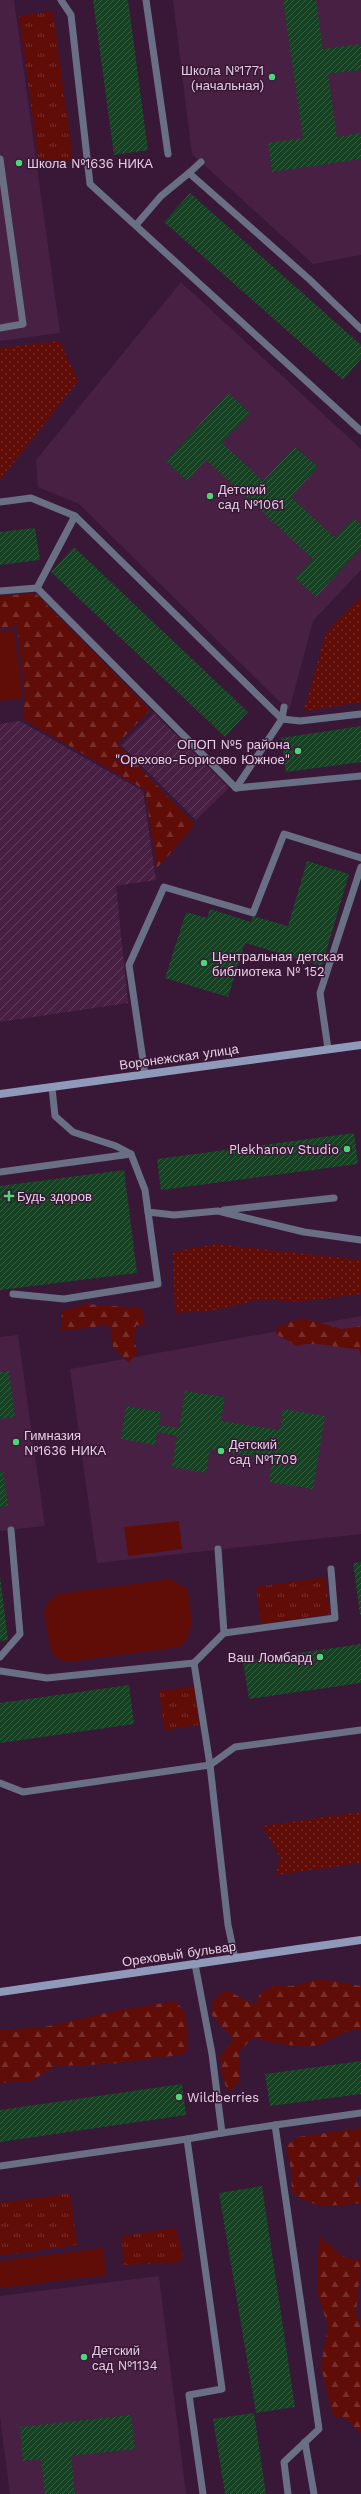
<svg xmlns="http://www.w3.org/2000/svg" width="361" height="2494" font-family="'Work Sans',sans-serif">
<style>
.built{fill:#472044}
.industrial{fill:url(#industrial-furrows)}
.grass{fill:url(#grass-dots)}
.forest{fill:url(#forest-firs)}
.park{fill:url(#park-tufts)}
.garden{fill:#610d07}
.building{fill:url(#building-hatch)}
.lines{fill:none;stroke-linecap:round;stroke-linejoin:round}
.lane{stroke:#697085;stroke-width:7}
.secondary{stroke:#8f9abb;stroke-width:8}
.poi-dot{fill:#4ed676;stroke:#391737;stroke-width:1.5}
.labels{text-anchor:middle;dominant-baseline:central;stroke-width:3;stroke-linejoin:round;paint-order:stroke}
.poi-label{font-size:13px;fill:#e6cfe3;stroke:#391737;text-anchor:start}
.street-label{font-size:13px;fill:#e6cfe3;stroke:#391737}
</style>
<defs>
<pattern id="industrial-furrows" width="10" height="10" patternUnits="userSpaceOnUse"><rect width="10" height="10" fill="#472044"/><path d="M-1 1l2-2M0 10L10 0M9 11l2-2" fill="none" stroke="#623f5f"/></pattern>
<pattern id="grass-dots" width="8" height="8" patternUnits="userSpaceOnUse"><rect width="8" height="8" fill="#610d07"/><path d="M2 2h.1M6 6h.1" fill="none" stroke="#782f2b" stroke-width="1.8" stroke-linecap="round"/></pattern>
<pattern id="forest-firs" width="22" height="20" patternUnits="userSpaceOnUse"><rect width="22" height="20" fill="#610d07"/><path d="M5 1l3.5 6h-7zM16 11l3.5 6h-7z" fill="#782f2b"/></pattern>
<pattern id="park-tufts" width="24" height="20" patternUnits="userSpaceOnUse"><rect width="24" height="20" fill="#610d07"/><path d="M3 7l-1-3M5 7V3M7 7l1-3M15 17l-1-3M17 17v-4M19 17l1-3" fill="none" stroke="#782f2b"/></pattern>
<pattern id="building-hatch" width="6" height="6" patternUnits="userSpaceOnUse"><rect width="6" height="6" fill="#164122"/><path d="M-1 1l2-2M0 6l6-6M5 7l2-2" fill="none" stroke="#385b42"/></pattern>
</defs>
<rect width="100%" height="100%" fill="#391737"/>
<!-- built -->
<g class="built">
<path d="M 0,0 L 14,0 L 60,333 L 0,341 Z"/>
<path d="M 173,0 L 361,0 L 361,255 L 313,264 L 192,154 Z"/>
<path d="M 181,282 L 361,449 L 361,570 L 313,621 L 289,711 L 79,504 L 38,487 L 36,460 Z"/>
<path d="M 361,1316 L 361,1534 L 97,1563 L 70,1369 Z"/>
<path d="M 18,1335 L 45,1526 L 0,1531 L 0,1337 Z"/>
<path d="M 159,2276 L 186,2494 L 10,2494 L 0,2417 L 0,2296 Z"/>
</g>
<!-- industrial -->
<g class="industrial">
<path d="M 154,713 L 229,788 L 196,820 L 121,745 Z"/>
<path d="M 20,721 L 143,791 L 156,880 L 116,886 L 128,1003 L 0,1022 L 0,724 Z"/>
</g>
<!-- grass -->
<g class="grass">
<path d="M 60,341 L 78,381 L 0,480 L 0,348 Z"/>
<path d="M 361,596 L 361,702 L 304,711 L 326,633 Z"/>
<path d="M 216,1244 L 361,1260 L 361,1294 L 296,1302 L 263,1299 L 210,1311 L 175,1313 L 173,1252 Z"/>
<path d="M 361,1812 L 361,1863 L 276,1875 L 280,1857 L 262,1826 Z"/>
</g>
<!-- forest -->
<g class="forest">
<path d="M 35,593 L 150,710 L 117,744 L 195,825 L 157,868 L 145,790 L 23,719 L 25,695 L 17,626 L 0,628 L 0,596 Z"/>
<path d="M 85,1304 L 142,1308 L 145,1325 L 136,1325 L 134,1339 L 137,1352 L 129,1363 L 113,1347 L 110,1325 L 61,1331 L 62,1311 Z"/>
<path d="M 302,1318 L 342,1329 L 361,1326 L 361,1356 L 359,1349 C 339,1349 316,1340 297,1346 L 276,1334 L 277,1327 Z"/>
<path d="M 320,1979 L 361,1986 L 361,2029 C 341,2031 338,2037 321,2044 C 307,2050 268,2042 253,2038 L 239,2051 L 240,2081 L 228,2092 L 223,2078 L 220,2057 L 233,2039 L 212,2015 L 213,2000 L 226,1990 L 256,2005 L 260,1993 L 275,1985 L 292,1986 Z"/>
<path d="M 176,2001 L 186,2015 L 188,2051 L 179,2055 L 110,2064 L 55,2066 L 32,2081 L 0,2083 L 0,2030 L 44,2027 L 120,2010 Z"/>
<path d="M 361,2128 L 361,2175 L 355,2178 L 361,2190 L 361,2203 C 336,2206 312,2210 292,2192 L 291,2169 L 286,2146 L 298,2137 Z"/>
<path d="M 319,2236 L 342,2256 L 361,2261 L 356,2312 L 361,2329 L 361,2435 L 347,2419 L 333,2416 L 321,2366 L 328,2325 L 317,2293 Z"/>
</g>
<!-- park -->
<g class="park">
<path d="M 53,11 L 73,160 L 39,165 L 19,16 Z"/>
<path d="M 325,1577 L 330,1614 L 261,1624 L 256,1587 Z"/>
<path d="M 194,1686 L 199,1725 L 164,1730 L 159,1691 Z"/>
<path d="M 70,2193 L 77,2245 L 0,2256 L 0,2203 Z"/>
<path d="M 176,2228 L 183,2259 L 173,2263 L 123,2265 L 122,2236 Z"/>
</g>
<!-- garden -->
<g class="garden">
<path d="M 14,630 L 23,698 L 0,701 L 0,632 Z"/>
<path d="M 179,1521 L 182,1549 L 128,1556 L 124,1527 Z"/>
<path d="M 171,1579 L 188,1590 C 190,1612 197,1630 180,1647 L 67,1662 L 57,1658 L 51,1651 L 44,1612 L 49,1601 L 59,1594 Z"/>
<path d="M 103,2248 L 106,2275 L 0,2288 L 0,2261 Z"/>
</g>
<!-- building -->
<g class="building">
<path d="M 93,0 L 128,0 L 148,150 L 114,155 Z"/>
<path d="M 283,0 L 316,0 L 323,49 L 361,44 L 361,70 L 328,74 L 337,137 L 361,133 L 361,159 L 272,172 L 268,143 L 303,138 Z"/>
<path d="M 190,193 L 361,345 L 361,359 L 343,380 L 164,222 Z"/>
<path d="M 228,393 L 250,413 L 222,443 L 263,481 L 295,447 L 318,467 L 291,497 L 335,538 L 354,518 L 361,525 L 361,548 L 316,597 L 295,578 L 313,559 L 206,460 L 187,481 L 166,461 Z"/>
<path d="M 35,528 L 40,560 L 0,565 L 0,532 Z"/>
<path d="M 74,547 L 248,712 L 225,737 L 51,572 Z"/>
<path d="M 361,726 L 361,762 L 286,772 L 281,738 Z"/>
<path d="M 307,861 L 349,874 L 322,966 L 245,943 L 228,997 L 165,978 L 186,912 L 207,918 L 210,909 L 251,922 L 253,916 L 288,926 Z"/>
<path d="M 354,1133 L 358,1164 L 161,1190 L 157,1159 Z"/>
<path d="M 124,1170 L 137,1273 L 0,1290 L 0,1186 Z"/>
<path d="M 9,1371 L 15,1417 L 0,1419 L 0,1372 Z"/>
<path d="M 185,1391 L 225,1397 L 221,1421 L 280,1430 L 283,1409 L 325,1416 L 313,1489 L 269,1482 L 272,1460 L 210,1449 L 206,1473 L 172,1467 L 177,1436 L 157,1432 L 155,1445 L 121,1439 L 126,1406 L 161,1412 L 159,1425 L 179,1428 Z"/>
<path d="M 0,1471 L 3,1471 L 8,1506 L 0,1507 Z"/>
<path d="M 361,1562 L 361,1615 L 360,1615 L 353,1563 Z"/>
<path d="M 0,1575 L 8,1640 L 0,1641 Z"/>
<path d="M 361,1644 L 361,1683 L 249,1699 L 243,1661 Z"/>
<path d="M 129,1685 L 134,1724 L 0,1743 L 0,1703 Z"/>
<path d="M 361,2061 L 361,2094 L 270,2106 L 265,2074 Z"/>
<path d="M 182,2084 L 186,2115 L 0,2142 L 0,2110 Z"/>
<path d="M 262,2186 L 295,2407 L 256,2413 L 219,2193 Z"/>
<path d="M 254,2413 L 266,2494 L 225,2494 L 213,2419 Z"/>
<path d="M 131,2415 L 135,2449 L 71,2456 L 75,2494 L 45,2494 L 41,2459 L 23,2461 L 20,2427 Z"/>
</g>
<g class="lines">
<!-- lane -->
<g class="lane">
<path d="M 61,0 L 71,15 L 90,184 L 361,431"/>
<path d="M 146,0 L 168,154"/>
<path d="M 0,159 L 23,324 L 0,328"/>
<path d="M 189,173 L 201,162"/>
<path d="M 136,225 L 161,196 L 189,173 L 309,279 L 361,329"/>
<path d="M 0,502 L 31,498 L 75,516 L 282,719 L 300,721 L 361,714"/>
<path d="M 37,588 L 75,516"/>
<path d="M 0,591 L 37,588 L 236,788 L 361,776"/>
<path d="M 236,788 L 282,719 L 284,707"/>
<path d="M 328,1049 L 320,993 L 361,867"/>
<path d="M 145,1074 L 129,965 L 164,887 L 253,913 L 284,834 L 361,858"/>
<path d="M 52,1088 L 55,1116 L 73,1132 L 116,1146 L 131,1154 L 145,1190 L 148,1212 L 174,1215 L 218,1211 L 304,1232 L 361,1240"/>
<path d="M 0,1172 L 131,1154"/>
<path d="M 224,1210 L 334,1198"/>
<path d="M 13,1294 L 64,1299 L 158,1284 L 148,1212"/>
<path d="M 224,1633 L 335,1618 L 331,1569"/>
<path d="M 0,1657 L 20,1634 L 11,1530"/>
<path d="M 194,1663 L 224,1633 L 218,1549"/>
<path d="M 0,1671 L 47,1678 L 194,1663 L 210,1765 L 228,1925 L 235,1958"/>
<path d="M 0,1783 L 23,1792 L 210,1765 L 235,1747 L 361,1730"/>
<path d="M 195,1964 L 212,2054 L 222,2133 L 187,2139 L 222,2389 L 189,2395 L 203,2494"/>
<path d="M 275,2125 L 361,2113"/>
<path d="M 222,2133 L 275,2125 L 319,2429 L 284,2462 L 288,2494"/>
<path d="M 0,2166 L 187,2139"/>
<path d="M 305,2442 L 314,2494"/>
</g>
<!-- secondary -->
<g class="secondary">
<path d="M 0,1094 L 361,1045"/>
<path d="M 0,1992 L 361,1940"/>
</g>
</g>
<!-- markers -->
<g class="poi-dot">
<circle cx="272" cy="77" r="4"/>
<circle cx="19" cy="163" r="4"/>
<circle cx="210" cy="496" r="4"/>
<circle cx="298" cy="751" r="4"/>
<circle cx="204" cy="963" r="4"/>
<circle cx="347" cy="1149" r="4"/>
<path d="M7 1190h4v4h4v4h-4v4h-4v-4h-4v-4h4z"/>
<circle cx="16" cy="1442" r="4"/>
<circle cx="221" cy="1451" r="4"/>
<circle cx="320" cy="1657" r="4"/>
<circle cx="179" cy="2097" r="4"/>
<circle cx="84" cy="2357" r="4"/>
</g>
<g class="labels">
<!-- poi labels -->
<g class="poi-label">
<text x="264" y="70" text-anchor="end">Школа №1771<tspan x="264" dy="15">(начальная)</tspan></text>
<text x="27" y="163">Школа №1636 НИКА</text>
<text x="218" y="489">Детский<tspan x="218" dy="15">сад №1061</tspan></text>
<text x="290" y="744" text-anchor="end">ОПОП №5 района<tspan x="290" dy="15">"Орехово-Борисово Южное"</tspan></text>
<text x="212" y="956">Центральная детская<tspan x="212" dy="15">библиотека № 152</tspan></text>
<text x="339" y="1149" text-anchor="end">Plekhanov Studio</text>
<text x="17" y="1196">Будь здоров</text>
<text x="24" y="1435">Гимназия<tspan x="24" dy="15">№1636 НИКА</tspan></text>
<text x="229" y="1444">Детский<tspan x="229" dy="15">сад №1709</tspan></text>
<text x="312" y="1657" text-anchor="end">Ваш Ломбард</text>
<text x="187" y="2097">Wildberries</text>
<text x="92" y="2350">Детский<tspan x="92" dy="15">сад №1134</tspan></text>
</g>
<!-- street labels -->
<g class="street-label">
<text transform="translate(179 1057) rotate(-8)">Воронежская улица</text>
<text transform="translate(179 1954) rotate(-8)">Ореховый бульвар</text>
</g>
</g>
</svg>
